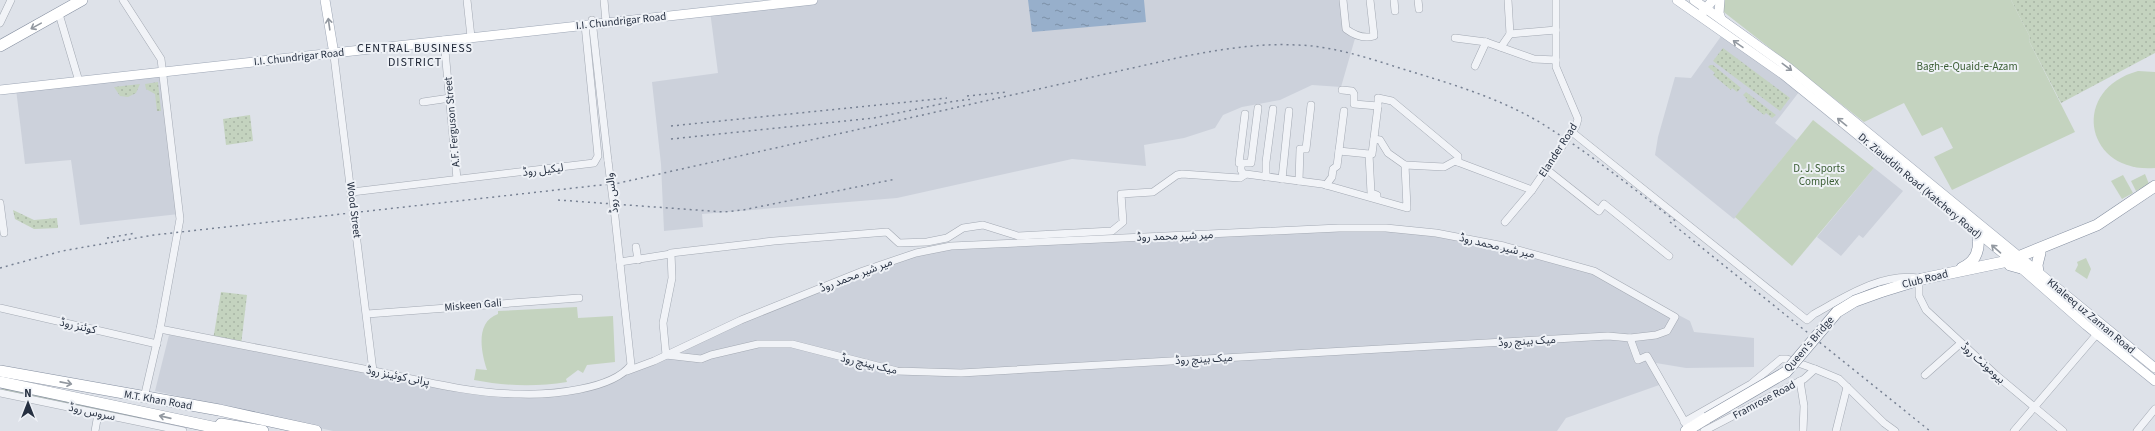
<svg xmlns="http://www.w3.org/2000/svg" width="2155" height="431" font-family="'Source Sans 3','Noto Sans Arabic',sans-serif">
<style>
.built{fill:#ccd1db}
.grass{fill:url(#grass-dots)}
.park{fill:#c4d3bf}
.water{fill:url(#water-ripples)}
.lines{fill:none;stroke-linecap:round;stroke-linejoin:round}
.minor-casing{stroke:#a3a9b3;stroke-width:8}
.major-casing{stroke:#9da6b5;stroke-width:10}
.highway-casing{stroke:#858fa0;stroke-width:12}
.minor{stroke:#f1f3f7;stroke-width:7}
.major{stroke:#fff;stroke-width:9}
.highway{stroke:#fff;stroke-width:11}
.rail{stroke:#778193;stroke-width:1.5;stroke-dasharray:2 4;stroke-linecap:butt}
.minor-bridge-casing{stroke:#a3a9b3;stroke-width:8;stroke-linecap:butt}
.highway-bridge-casing{stroke:#858fa0;stroke-width:12;stroke-linecap:butt}
.minor-bridge{stroke:#f1f3f7;stroke-width:7}
.highway-bridge{stroke:#fff;stroke-width:11}
.oneway{stroke:#9298a0}
.labels{text-anchor:middle;dominant-baseline:central;stroke-width:4;stroke-linejoin:round;paint-order:stroke}
.street-label{font-size:11px;fill:#263041;stroke:#eef1f6}
.park-label{font-size:11px;fill:#3a5d33;stroke:#eef1f6}
.neighbourhood-label{font-size:12px;letter-spacing:1px;fill:#192131;stroke:#eef1f6}
</style>
<defs>
<pattern id="grass-dots" width="8" height="8" patternUnits="userSpaceOnUse"><rect width="8" height="8" fill="#c4d3bf"/><path d="M2 2h.1M6 6h.1" fill="none" stroke="#a8b5a5" stroke-width="1.8" stroke-linecap="round"/></pattern>
<pattern id="water-ripples" width="26" height="14" patternUnits="userSpaceOnUse"><rect width="26" height="14" fill="#97afcb"/><path d="M2 4q2-2 4 0t4 0M15 11q2-2 4 0t4 0" fill="none" stroke="#7b8fa6"/></pattern>
</defs>
<rect width="100%" height="100%" fill="#dee2e9"/>
<!-- built -->
<g class="built">
<path d="M 813,0 L 1343,0 L 1346,29 L 1356,35 L 1341,87 L 1312,85 L 1280,100 L 1242,107 L 1223,115 L 1215,128 L 1184,138 L 1144,145 L 1146,166 L 1072,159 L 897,198 L 702,214 L 703,227 L 664,231 L 661,164 L 652,82 L 718,73 L 710,11 Z"/>
<path d="M 1722,35 L 1799,92 L 1775,123 L 1797,140 L 1734,219 L 1655,155 L 1658,137 L 1675,77 L 1691,78 Z"/>
<path d="M 163,72 L 179,214 L 80,225 L 71,160 L 25,164 L 16,89 Z"/>
<path d="M 1874,168 L 1903,191 L 1863,238 L 1859,235 L 1841,256 L 1817,237 Z"/>
<path d="M 1339,228 L 1436,233 L 1594,271 L 1690,321 L 1694,332 L 1754,338 L 1754,367 L 1686,368 L 1656,363 L 1662,384 L 1566,418 L 1557,431 L 333,431 L 155,391 L 169,335 L 374,372 L 520,394 L 590,385 L 863,271 L 934,248 Z"/>
</g>
<!-- grass -->
<g class="grass">
<path d="M 2011,0 L 2155,0 L 2155,53 L 2061,103 L 2029,41 L 2030,37 Z"/>
<path d="M 1723,48 L 1790,98 L 1780,111 L 1713,61 Z"/>
<path d="M 1710,65 L 1713,65 L 1741,88 L 1737,92 L 1732,88 L 1731,90 L 1713,75 L 1715,73 L 1708,67 Z"/>
<path d="M 158,82 L 161,111 L 157,111 L 155,94 L 146,89 L 145,84 Z"/>
<path d="M 140,84 L 136,93 L 128,97 L 120,96 L 114,87 Z"/>
<path d="M 1746,92 L 1776,115 L 1772,118 L 1766,113 L 1764,115 L 1746,101 L 1748,100 L 1743,95 Z"/>
<path d="M 250,115 L 253,141 L 226,145 L 223,119 Z"/>
<path d="M 13,210 L 34,220 L 57,218 L 58,228 L 34,229 L 15,219 Z"/>
<path d="M 221,292 L 247,295 L 241,345 L 213,340 Z"/>
<path d="M 5,388 L 142,417 L 138,419 L 0,391 L 0,389 Z"/>
</g>
<!-- park -->
<g class="park">
<path d="M 1713,0 L 2011,0 L 2030,37 L 2029,41 L 2075,132 L 1952,190 L 1934,157 L 1953,148 L 1942,127 L 1922,136 L 1904,103 L 1864,122 L 1711,2 Z"/>
<path d="M 2138,71 L 2155,72 L 2155,168 C 2085,174 2069,90 2138,71 Z"/>
<path d="M 1813,120 L 1874,168 L 1792,266 L 1735,217 Z"/>
<path d="M 2145,174 L 2149,184 L 2136,191 L 2131,181 Z"/>
<path d="M 2123,175 L 2133,193 L 2122,199 L 2111,181 Z"/>
<path d="M 2086,258 L 2091,269 L 2087,279 L 2075,271 L 2078,265 L 2077,262 Z"/>
<path d="M 577,307 L 578,318 L 613,316 L 615,362 L 587,365 L 583,373 L 578,370 L 566,379 L 567,382 C 535,387 505,386 474,380 L 476,369 L 487,370 C 481,352 475,322 498,314 L 498,311 Z"/>
</g>
<!-- water -->
<path class="water" d="M 1028,0 L 1144,0 L 1146,22 L 1032,32 Z"/>
<g class="lines">
<defs>
<g id="minor">
<path d="M 123,0 L 161,59 L 180,219 L 160,329 L 144,398"/>
<path d="M 467,0 L 471,37"/>
<path d="M 604,0 L 606,22"/>
<path d="M 1343,0 L 1346,29 C 1354,35 1364,39 1374,36 L 1370,0"/>
<path d="M 1394,0 L 1395,11"/>
<path d="M 1418,0 L 1419,9"/>
<path d="M 59,14 L 78,78"/>
<path d="M 592,20 L 608,161"/>
<path d="M 0,23 L 11,0"/>
<path d="M 1510,34 L 1556,30"/>
<path d="M 1455,38 L 1486,42 L 1534,59 L 1556,60"/>
<path d="M 444,40 L 457,179"/>
<path d="M 1501,47 L 1510,34 L 1508,0"/>
<path d="M 333,48 L 373,371"/>
<path d="M 1475,66 L 1486,42"/>
<path d="M 1342,90 L 1352,91 L 1354,94 L 1354,104 L 1378,106 L 1372,154 L 1369,154"/>
<path d="M 423,102 L 450,98"/>
<path d="M 1378,106 L 1378,98 L 1392,101 L 1458,156 L 1458,162"/>
<path d="M 1572,132 L 1807,320 L 1814,314 C 1845,297 1881,273 1918,278"/>
<path d="M 1374,139 L 1380,140 L 1388,153 L 1405,165"/>
<path d="M 1339,151 L 1369,154 L 1371,193 L 1377,195 L 1377,197"/>
<path d="M 1241,163 L 1251,163 L 1258,108"/>
<path d="M 1546,169 L 1599,211 L 1604,204 L 1669,256"/>
<path d="M 1244,175 L 1241,170 L 1241,163 L 1239,163 L 1245,114"/>
<path d="M 1266,177 L 1266,162 L 1273,109"/>
<path d="M 1282,179 L 1289,111"/>
<path d="M 1299,181 L 1300,149 L 1306,149 L 1311,105"/>
<path d="M 1326,185 L 1332,177 L 1333,169 L 1337,166 L 1344,111"/>
<path d="M 1532,190 L 1455,161 L 1444,167 L 1405,165 L 1407,208 L 1322,184 L 1246,174 L 1240,178 L 1182,174 L 1177,175 L 1153,192 L 1121,194 L 1123,222 L 1112,231 L 1018,236 L 983,225 L 963,228 L 947,238 L 927,242 L 899,243 L 887,232 L 774,241 L 671,253 L 672,278 L 663,323 L 666,355 L 701,359 L 711,355 L 758,344 L 792,344 L 897,371 L 961,373 L 1608,336 L 1630,338 L 1638,360 L 1647,356 L 1690,431"/>
<path d="M 352,192 L 594,163 L 598,156 L 585,25"/>
<path d="M 0,203 L 4,233"/>
<path d="M 1505,222 L 1532,190 L 1576,126 L 1578,119 L 1556,67 L 1556,0"/>
<path d="M 636,247 L 638,260"/>
<path d="M 620,262 L 671,254"/>
<path d="M 1919,285 L 1919,296 L 1926,310 L 1996,375 L 2063,431"/>
<path d="M 0,308 L 157,344"/>
<path d="M 367,314 L 579,298"/>
<path d="M 160,329 C 231,343 303,357 374,371 C 422,381 472,394 520,394 C 550,395 612,390 631,365 L 614,208"/>
<path d="M 627,371 L 654,361 L 741,320 L 863,271 L 916,253 L 951,246 L 1339,228 L 1386,228 L 1436,233 L 1504,246 L 1594,271 L 1675,317 L 1667,331 L 1656,335 L 1630,338"/>
<path d="M 1925,375 L 1961,343"/>
<path d="M 1800,381 L 1804,406 L 1803,431"/>
<path d="M 0,393 L 183,431"/>
<path d="M 1684,422 L 1751,384 L 1781,359 L 1787,359 L 1815,369"/>
<path d="M 95,431 L 98,414"/>
<path d="M 1704,431 L 1804,379 L 1815,369 L 1839,379 L 1884,423 L 1895,431"/>
<path d="M 1836,431 L 1847,387"/>
<path d="M 2014,431 L 2097,334"/>
<path d="M 2137,431 L 2155,409"/>
</g>
<g id="major">
<path d="M 325,0 L 333,48"/>
<path d="M 1677,0 L 1784,75 L 1826,109 L 2021,268 L 2086,325 L 2155,381"/>
<path d="M 1694,0 L 1789,68 L 2155,368"/>
<path d="M 1720,0 L 1719,13 L 1721,19"/>
<path d="M 1702,13 L 1713,0"/>
<path d="M 0,90 L 813,0"/>
</g>
<g id="highway">
<path d="M 0,46 L 82,0"/>
<path d="M 2010,265 L 2021,268"/>
<path d="M 1962,268 C 1977,261 1980,249 1978,234"/>
<path d="M 2038,272 L 2037,265 L 2040,253"/>
<path d="M 1880,292 L 1922,279 L 2008,261 L 2097,225 L 2155,186"/>
<path d="M 0,371 L 219,410 L 316,431"/>
<path d="M 0,382 L 231,431"/>
<path d="M 221,424 L 263,431"/>
<path d="M 1686,431 L 1707,418"/>
</g>
</defs>
<!-- minor casing -->
<use href="#minor" class="minor-casing"/>
<!-- major casing -->
<use href="#major" class="major-casing"/>
<!-- highway casing -->
<use href="#highway" class="highway-casing"/>
<!-- minor -->
<use href="#minor" class="minor"/>
<!-- major -->
<use href="#major" class="major"/>
<!-- highway -->
<use href="#highway" class="highway"/>
<!-- rail -->
<g class="rail">
<path d="M 967,96 L 1007,92"/>
<path d="M 671,126 L 947,98"/>
<path d="M 671,139 L 874,118 L 955,101 L 974,99"/>
<path d="M 558,200 L 724,212 L 743,210 L 896,179"/>
<path d="M 1670,222 L 1930,431"/>
<path d="M 107,238 L 136,233"/>
<path d="M 0,268 L 62,251 L 154,235 L 619,183 L 1186,56 C 1223,49 1259,43 1297,45 C 1334,46 1371,59 1406,70 C 1452,84 1499,98 1541,123 C 1589,153 1633,188 1678,223"/>
</g>
<defs>
<path id="minor-bridge" d="M 608,161 L 614,208"/>
<path id="highway-bridge" d="M 1707,418 L 1786,372 L 1837,312 L 1855,301 L 1880,292"/>
</defs>
<!-- minor-bridge casing -->
<use href="#minor-bridge" class="minor-bridge-casing"/>
<!-- highway-bridge casing -->
<use href="#highway-bridge" class="highway-bridge-casing"/>
<!-- minor-bridge -->
<use href="#minor-bridge" class="minor-bridge"/>
<!-- highway-bridge -->
<use href="#highway-bridge" class="highway-bridge"/>
</g>
<!-- one-way arrows -->
<defs><path id="oneway-shaft" d="M-6 0H5M1.5-3L5.5 0L1.5 3" fill="none" stroke-width="1.6" stroke-linecap="round" stroke-linejoin="round"/></defs>
<g class="oneway">
<use href="#oneway-shaft" transform="translate(329 24) rotate(-98)"/>
<use href="#oneway-shaft" transform="translate(36 26) rotate(151)"/>
<use href="#oneway-shaft" transform="translate(1738 44) rotate(-145)"/>
<use href="#oneway-shaft" transform="translate(1787 67) rotate(37)"/>
<use href="#oneway-shaft" transform="translate(1842 122) rotate(-141)"/>
<use href="#oneway-shaft" transform="translate(1996 249) rotate(-139)"/>
<use href="#oneway-shaft" transform="translate(66 383) rotate(11)"/>
<use href="#oneway-shaft" transform="translate(165 417) rotate(-167)"/>
</g>
<g class="labels">
<!-- street labels -->
<g class="street-label">
<text transform="translate(621 21) rotate(-6)">I.I. Chundrigar Road</text>
<text transform="translate(299 57) rotate(-6)">I.I. Chundrigar Road</text>
<text transform="translate(452 122) rotate(-95)">A.F. Ferguson Street</text>
<text transform="translate(1558 150) rotate(-57)">Elander Road</text>
<text transform="translate(543 170) rotate(-7)">لیکیل روڈ</text>
<text transform="translate(1920 186) rotate(40)">Dr. Ziauddin Road (Katchery Road)</text>
<text transform="translate(612 193) rotate(-97)">والس روڈ</text>
<text transform="translate(354 210) rotate(83)">Wood Street</text>
<text transform="translate(1175 236) rotate(-2)">میر شیر محمد روڈ</text>
<text transform="translate(1497 246) rotate(13)">میر شیر محمد روڈ</text>
<text transform="translate(856 275) rotate(-21)">میر شیر محمد روڈ</text>
<text transform="translate(1925 279) rotate(-14)">Club Road</text>
<text transform="translate(473 305) rotate(-5)">Miskeen Gali</text>
<text transform="translate(2091 316) rotate(40)">Khaleeq uz Zaman Road</text>
<text transform="translate(78 326) rotate(13)">کوئنز روڈ</text>
<text transform="translate(1527 341) rotate(-3)">میک ہینچ روڈ</text>
<text transform="translate(1809 344) rotate(-49)">Queen's Bridge</text>
<text transform="translate(1204 359) rotate(-3)">میک ہینچ روڈ</text>
<text transform="translate(1983 363) rotate(42)">بیومونٹ روڈ</text>
<text transform="translate(869 364) rotate(13)">میک ہینچ روڈ</text>
<text transform="translate(398 376) rotate(11)">پرانی کوئینز روڈ</text>
<text transform="translate(158 400) rotate(10)">M.T. Khan Road</text>
<text transform="translate(1764 400) rotate(-28)">Framrose Road</text>
<text transform="translate(92 412) rotate(12)">سروس روڈ</text>
</g>
<!-- park labels -->
<g class="park-label">
<text x="1967" y="66">Bagh-e-Quaid-e-Azam</text>
<text x="1819" y="168">D. J. Sports<tspan x="1819" dy="13">Complex</tspan></text>
</g>
<!-- neighbourhood labels -->
<g class="neighbourhood-label">
<text x="415" y="48">CENTRAL BUSINESS<tspan x="415" dy="14">DISTRICT</tspan></text>
</g>
</g>
<!-- north arrow -->
<g transform="translate(28 403)" stroke="#eef1f6" stroke-width="3" paint-order="stroke">
<path d="M0-3L7 15L0 10L-7 15Z" fill="#263041"/>
<text y="-6" font-size="11" font-weight="bold" text-anchor="middle" fill="#263041">N</text>
</g>
</svg>
